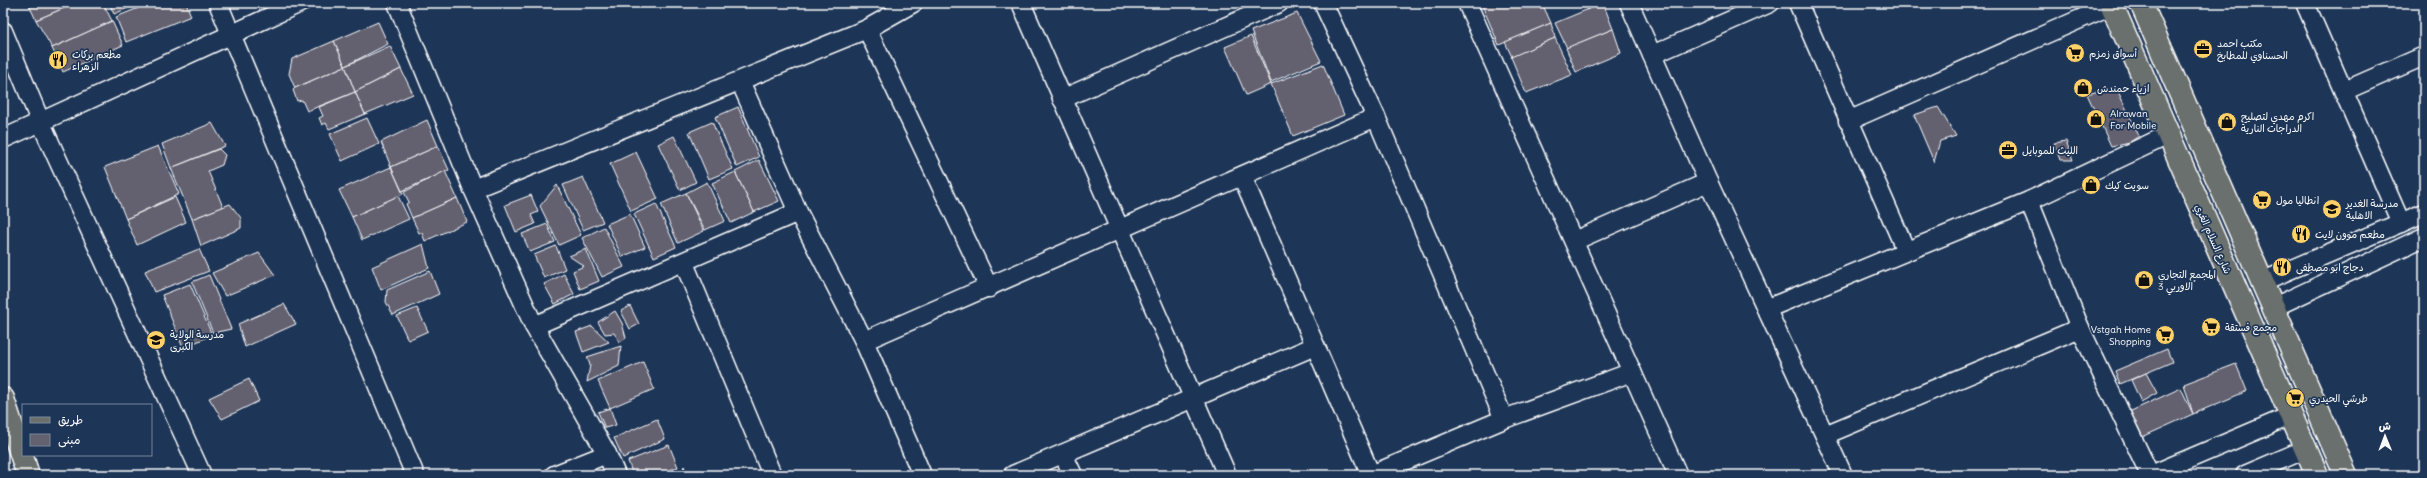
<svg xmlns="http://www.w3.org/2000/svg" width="2427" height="478" font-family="Delius,'Playpen Sans Arabic',sans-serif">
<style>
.building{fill:#63606f;stroke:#fff}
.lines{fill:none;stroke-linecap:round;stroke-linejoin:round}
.minor-casing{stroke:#fff;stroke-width:21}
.major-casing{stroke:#fff;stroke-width:25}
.minor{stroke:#1d3557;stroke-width:18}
.major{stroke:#6b706d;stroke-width:22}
.labels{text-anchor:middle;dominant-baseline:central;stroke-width:3.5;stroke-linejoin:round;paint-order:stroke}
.poi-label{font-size:10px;fill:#fff;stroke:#1d3557;text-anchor:start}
.street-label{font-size:10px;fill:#fff;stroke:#1d3557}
</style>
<rect width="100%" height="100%" fill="#1d3557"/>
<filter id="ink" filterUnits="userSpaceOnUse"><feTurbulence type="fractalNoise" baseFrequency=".025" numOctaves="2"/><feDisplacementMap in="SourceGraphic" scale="8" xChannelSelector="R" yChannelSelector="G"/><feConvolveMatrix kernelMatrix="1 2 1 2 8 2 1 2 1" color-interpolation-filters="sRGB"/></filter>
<g filter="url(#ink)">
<!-- building -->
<g class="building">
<path d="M 28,3 L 76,3 L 36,20 Z"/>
<path d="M 76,3 L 103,3 L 112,21 L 52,48 L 36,20 Z"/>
<path d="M 109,3 L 140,3 L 114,14 Z"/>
<path d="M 151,3 L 186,3 L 191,16 L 126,42 L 116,17 Z"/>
<path d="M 1481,3 L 1542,3 L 1551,23 L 1499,45 Z"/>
<path d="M 1603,3 L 1613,29 L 1567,48 L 1555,23 Z"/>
<path d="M 1297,13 L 1321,61 L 1271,82 L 1251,31 Z"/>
<path d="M 112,21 L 123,45 L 63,72 L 52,48 Z"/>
<path d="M 378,22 L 388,44 L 345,66 L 334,41 Z"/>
<path d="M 1551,23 L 1555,38 L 1512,57 L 1505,42 Z"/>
<path d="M 1613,29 L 1621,53 L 1576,72 L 1566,48 Z"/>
<path d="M 1251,36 L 1271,84 L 1246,95 L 1225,47 Z"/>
<path d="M 1555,38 L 1572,75 L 1526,93 L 1511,57 Z"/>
<path d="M 334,41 L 345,66 L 295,88 L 289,74 L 292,59 Z"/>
<path d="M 390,46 L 401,69 L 355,92 L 345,66 Z"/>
<path d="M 1323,64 L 1344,115 L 1293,136 L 1271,84 Z"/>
<path d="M 345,66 L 355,92 L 307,111 L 302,100 L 297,101 L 293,90 L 295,88 Z"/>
<path d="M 401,69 L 413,94 L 365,114 L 355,92 Z"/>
<path d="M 2116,87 L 2139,136 L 2130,142 L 2111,146 L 2087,94 Z"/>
<path d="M 355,92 L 365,114 L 329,129 L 326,123 L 322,125 L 319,118 L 323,116 L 319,107 Z"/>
<path d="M 738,107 L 759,157 L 737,167 L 715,117 Z"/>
<path d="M 1938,107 L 1956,136 L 1940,141 L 1934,162 L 1914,115 Z"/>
<path d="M 367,118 L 379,144 L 342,161 L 330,134 Z"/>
<path d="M 427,120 L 438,146 L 391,167 L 381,142 Z"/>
<path d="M 712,122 L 733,169 L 709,179 L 689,132 Z"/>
<path d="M 212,123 L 225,146 L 171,168 L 162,144 Z"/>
<path d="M 674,136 L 696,182 L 680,190 L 658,144 Z"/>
<path d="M 2066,141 L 2073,160 L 2060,160 L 2054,143 Z"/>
<path d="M 158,146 L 179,194 L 126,219 L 105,167 Z"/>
<path d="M 438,146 L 449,170 L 402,191 L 391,167 Z"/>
<path d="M 219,149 L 225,155 L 222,165 L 208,171 L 223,207 L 192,219 L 171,168 Z"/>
<path d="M 636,152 L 658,199 L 631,211 L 610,164 Z"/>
<path d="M 759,160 L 779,201 L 754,212 L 735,172 Z"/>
<path d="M 391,167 L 403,194 L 352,217 L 339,190 Z"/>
<path d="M 445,171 L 457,198 L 412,218 L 406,204 L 409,202 L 404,192 Z"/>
<path d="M 735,172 L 754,212 L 731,223 L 712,183 Z"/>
<path d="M 583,177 L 603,222 L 583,230 L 563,185 Z"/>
<path d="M 707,182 L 725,221 L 705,230 L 686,193 Z"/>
<path d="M 557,185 L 581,235 L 559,245 L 540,206 Z"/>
<path d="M 686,193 L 704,231 L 678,243 L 661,204 Z"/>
<path d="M 531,195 L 538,212 L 531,215 L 535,224 L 516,232 L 505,205 Z"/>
<path d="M 398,196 L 409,219 L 362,240 L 352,217 Z"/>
<path d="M 175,197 L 186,222 L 137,245 L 126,219 Z"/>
<path d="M 457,198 L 467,222 L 425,241 L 422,233 L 419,233 L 412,218 Z"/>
<path d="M 230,204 L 241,218 L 241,228 L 201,246 L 192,219 Z"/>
<path d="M 656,204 L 676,247 L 654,257 L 634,214 Z"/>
<path d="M 630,214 L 645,247 L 622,257 L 607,224 Z"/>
<path d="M 547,224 L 555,242 L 530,252 L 522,234 Z"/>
<path d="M 604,227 L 624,267 L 602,277 L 582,238 Z"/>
<path d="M 423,244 L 429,268 L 381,290 L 372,267 Z"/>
<path d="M 556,246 L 565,269 L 544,278 L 534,255 Z"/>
<path d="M 199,249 L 209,271 L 154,292 L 145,271 Z"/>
<path d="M 586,249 L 599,281 L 580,289 L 573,271 L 584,266 L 569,256 Z"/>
<path d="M 259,253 L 275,275 L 225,296 L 212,273 Z"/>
<path d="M 430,271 L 439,294 L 393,315 L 386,302 L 387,290 Z"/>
<path d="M 564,274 L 574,294 L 555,304 L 544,284 Z"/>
<path d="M 209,275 L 231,329 L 213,333 L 192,282 Z"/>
<path d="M 190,284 L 212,335 L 183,348 L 162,295 Z"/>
<path d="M 284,304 L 296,324 L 245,347 L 238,324 Z"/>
<path d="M 630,306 L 639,324 L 630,329 L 621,311 Z"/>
<path d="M 417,308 L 428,331 L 408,340 L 397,316 Z"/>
<path d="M 615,311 L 622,323 L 626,338 L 620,342 L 614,333 L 605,334 L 598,322 Z"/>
<path d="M 592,326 L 609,342 L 583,352 L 576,332 Z"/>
<path d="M 621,346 L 619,366 L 587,382 L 590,365 L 587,357 Z"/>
<path d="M 2167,349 L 2172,362 L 2120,384 L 2115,371 Z"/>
<path d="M 643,362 L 654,389 L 610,408 L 598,381 Z"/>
<path d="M 2236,364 L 2247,391 L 2193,414 L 2184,384 Z"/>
<path d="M 2146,373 L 2157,393 L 2141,402 L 2131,380 Z"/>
<path d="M 249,379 L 259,401 L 222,419 L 209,398 Z"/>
<path d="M 2181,388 L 2193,414 L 2140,438 L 2129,412 Z"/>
<path d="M 610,408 L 616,425 L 605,428 L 598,412 Z"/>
<path d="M 657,419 L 665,439 L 623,458 L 614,438 Z"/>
<path d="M 669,445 L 678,467 L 657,475 L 633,475 L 628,461 Z"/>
<path d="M 684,466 L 688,475 L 681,475 Z"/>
<path d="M 677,469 L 676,475 L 664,475 Z"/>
</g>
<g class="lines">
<defs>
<g id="minor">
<path d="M 218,3 L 415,475"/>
<path d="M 397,3 L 473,189 L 534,326 L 607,454 L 616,475"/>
<path d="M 1021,3 L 1227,475"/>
<path d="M 1323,3 L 1376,117 L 1504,419"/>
<path d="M 1467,3 L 1678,475"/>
<path d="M 1629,3 L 1708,182 L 1843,475"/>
<path d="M 1798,3 L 1906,251"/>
<path d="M 2305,3 L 2401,223"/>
<path d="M 867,29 L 989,288"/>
<path d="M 3,31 L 41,123 L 202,475"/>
<path d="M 1652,55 L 1770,3"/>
<path d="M 740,81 L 798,212 L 864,341 L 922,475"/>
<path d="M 2344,91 L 2424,56"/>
<path d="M 1062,99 L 1279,3"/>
<path d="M 1848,121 L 2112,5"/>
<path d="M 3,139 L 300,3"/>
<path d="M 1242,176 L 1371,475"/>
<path d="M 473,189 L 867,29 L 913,3"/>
<path d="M 2029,201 L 2080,328 L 2150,475"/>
<path d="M 1574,241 L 1708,182"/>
<path d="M 684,263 L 772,475"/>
<path d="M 2261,282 L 2424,213"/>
<path d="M 2272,308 L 2424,237"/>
<path d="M 1766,309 L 2029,201 L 2168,135"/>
<path d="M 534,326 L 798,212"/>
<path d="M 864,341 L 1376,117"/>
<path d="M 1825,435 L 2080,328"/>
<path d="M 1063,454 L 1073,475"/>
<path d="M 554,475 L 607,454"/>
<path d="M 1013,475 L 1315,346"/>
<path d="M 1371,475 L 1504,419 L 1632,372"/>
<path d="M 2151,475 L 2290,416"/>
<path d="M 2245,475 L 2306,449"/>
</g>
<g id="major">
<path d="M 2111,3 L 2317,475"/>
<path d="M 2141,3 L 2346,475"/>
<path d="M 3,399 L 28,475"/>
</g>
</defs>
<!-- minor casing -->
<use href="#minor" class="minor-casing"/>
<!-- major casing -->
<use href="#major" class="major-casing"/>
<!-- minor -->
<use href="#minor" class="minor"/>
<!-- major -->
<use href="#major" class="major"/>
</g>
</g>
<!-- icons -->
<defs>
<symbol id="office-disc" viewBox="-11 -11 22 22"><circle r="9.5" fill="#ffd166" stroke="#1d3557"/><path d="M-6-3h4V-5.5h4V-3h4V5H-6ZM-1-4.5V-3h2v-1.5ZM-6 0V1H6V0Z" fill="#111"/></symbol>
<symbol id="supermarket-disc" viewBox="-11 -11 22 22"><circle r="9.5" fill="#ffd166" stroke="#1d3557"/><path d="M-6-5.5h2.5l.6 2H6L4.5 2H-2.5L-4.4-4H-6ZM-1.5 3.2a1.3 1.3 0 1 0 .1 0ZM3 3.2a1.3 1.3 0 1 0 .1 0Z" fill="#111"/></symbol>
<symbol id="restaurant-disc" viewBox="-11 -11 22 22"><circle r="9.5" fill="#ffd166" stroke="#1d3557"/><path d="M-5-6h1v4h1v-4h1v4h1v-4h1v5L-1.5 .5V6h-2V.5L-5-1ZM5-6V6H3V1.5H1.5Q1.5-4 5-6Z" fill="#111"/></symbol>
<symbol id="shop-disc" viewBox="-11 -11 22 22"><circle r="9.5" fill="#ffd166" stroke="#1d3557"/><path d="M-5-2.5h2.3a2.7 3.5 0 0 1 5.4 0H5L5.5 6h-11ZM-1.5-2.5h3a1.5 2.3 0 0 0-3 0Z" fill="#111"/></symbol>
<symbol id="school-disc" viewBox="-11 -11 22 22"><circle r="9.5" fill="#ffd166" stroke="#1d3557"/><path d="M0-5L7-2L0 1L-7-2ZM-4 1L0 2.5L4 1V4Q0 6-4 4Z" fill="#111"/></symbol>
</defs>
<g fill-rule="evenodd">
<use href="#office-disc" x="2192" y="38" width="22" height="22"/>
<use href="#supermarket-disc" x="2064" y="42" width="22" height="22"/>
<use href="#restaurant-disc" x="47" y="49" width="22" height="22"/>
<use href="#shop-disc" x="2072" y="77" width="22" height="22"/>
<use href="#shop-disc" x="2085" y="108" width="22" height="22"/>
<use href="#shop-disc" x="2216" y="111" width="22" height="22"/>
<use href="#office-disc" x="1997" y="139" width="22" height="22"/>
<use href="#shop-disc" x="2080" y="174" width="22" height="22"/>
<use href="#supermarket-disc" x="2251" y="189" width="22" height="22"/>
<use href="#school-disc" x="2321" y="198" width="22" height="22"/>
<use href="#restaurant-disc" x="2290" y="223" width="22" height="22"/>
<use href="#restaurant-disc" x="2271" y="256" width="22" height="22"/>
<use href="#shop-disc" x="2133" y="269" width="22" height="22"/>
<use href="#supermarket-disc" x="2200" y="316" width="22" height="22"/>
<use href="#supermarket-disc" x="2154" y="324" width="22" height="22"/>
<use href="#school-disc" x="145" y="329" width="22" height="22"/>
<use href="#supermarket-disc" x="2284" y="387" width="22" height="22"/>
</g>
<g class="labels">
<!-- poi labels -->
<g class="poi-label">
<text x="2217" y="43">مكتب احمد<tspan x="2217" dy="12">الحسناوي للمطابخ</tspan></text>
<text x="2089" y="53">أسواق زمزم</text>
<text x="72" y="54">مطعم بركات<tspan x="72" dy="12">الزهراء</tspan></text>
<text x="2097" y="88">ازياء حمندش</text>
<text x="2110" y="113">Alrawan<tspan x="2110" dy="12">For Mobile</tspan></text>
<text x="2241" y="116">اكرم مهدي لتصليح<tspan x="2241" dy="12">الدراجات النارية</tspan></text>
<text x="2022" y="150">الليث للموبايل</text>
<text x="2105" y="185">سويت كيك</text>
<text x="2276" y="200">انطاليا مول</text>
<text x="2346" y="203">مدرسة الغدير<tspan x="2346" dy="12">الاهلية</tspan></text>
<text x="2315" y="234">مطعم موون لايت</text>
<text x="2296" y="267">دجاج ابو مصطفى</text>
<text x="2158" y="274">المجمع التجاري<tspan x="2158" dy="12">الاوربي 3</tspan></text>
<text x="2225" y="327">مجمع فستقة</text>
<text x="2151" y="329" text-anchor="end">Vstgah Home<tspan x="2151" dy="12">Shopping</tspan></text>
<text x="170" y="334">مدرسة الولاية<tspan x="170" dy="12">الكبرى</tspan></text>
<text x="2309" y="398">طرشي الحيدري</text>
</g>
<!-- street labels -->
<g class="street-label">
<text transform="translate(2213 239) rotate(66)">شارع السلام الغري</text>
</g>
</g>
<!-- margin -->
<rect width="2427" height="478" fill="none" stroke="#1d3557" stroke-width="16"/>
<rect x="8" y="8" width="2411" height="462" fill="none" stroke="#fff" stroke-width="1.5" filter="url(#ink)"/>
<!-- legend -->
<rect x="22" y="404" width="130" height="52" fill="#1d3557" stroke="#77869a"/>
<rect x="30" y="417" width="20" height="6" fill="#6b706d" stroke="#77869a"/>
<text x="58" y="424" font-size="12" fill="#ffffff">طريق</text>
<rect x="30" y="434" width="20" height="12" fill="#63606f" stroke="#77869a"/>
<text x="58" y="444" font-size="12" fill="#ffffff">مبنى</text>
<!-- north arrow -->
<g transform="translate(2385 436) rotate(359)" stroke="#1d3557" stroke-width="3" paint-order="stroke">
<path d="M0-3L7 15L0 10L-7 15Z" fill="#ffffff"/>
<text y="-6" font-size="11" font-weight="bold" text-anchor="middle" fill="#ffffff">ش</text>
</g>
</svg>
